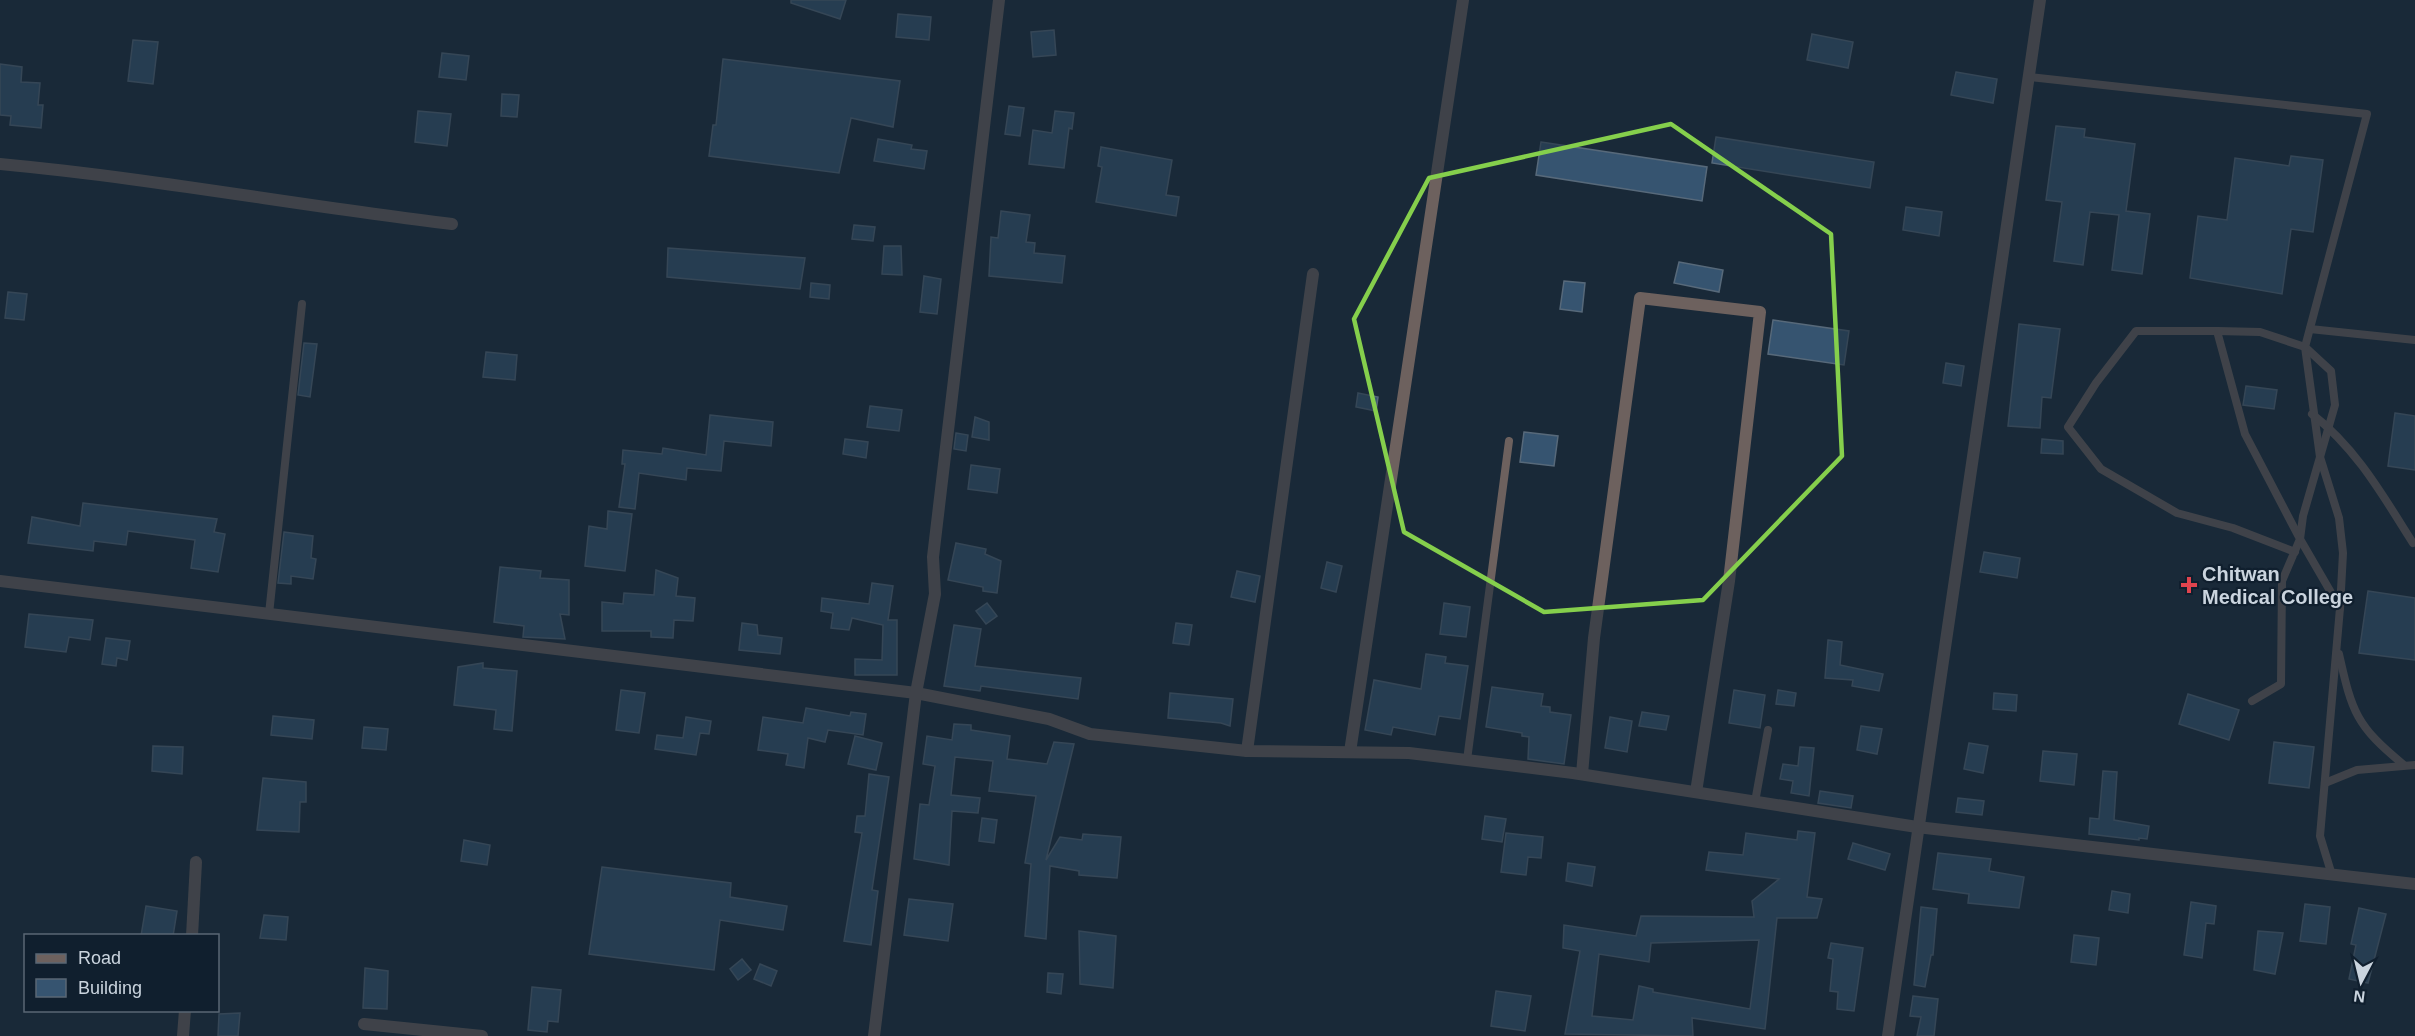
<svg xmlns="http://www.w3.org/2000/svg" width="2415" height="1036" font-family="Arial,sans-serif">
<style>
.building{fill:#365470;stroke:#57697a;stroke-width:1.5;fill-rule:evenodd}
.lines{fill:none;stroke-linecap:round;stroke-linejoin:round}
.lane{stroke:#6d615e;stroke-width:8}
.street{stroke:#6d615e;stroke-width:12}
.marked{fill:none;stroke:#85cf4c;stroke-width:4.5;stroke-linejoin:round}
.health-dot{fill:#e0444e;stroke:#101f2e;stroke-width:2}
.labels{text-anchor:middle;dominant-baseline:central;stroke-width:4.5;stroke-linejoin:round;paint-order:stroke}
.poi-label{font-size:20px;font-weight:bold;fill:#cad4de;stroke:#101f2e;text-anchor:start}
</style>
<rect width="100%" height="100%" fill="#192938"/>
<!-- building -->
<g class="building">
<path d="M 791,0 L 846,0 L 840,19 L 791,3 Z"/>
<path d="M 898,14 L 931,17 L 929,40 L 896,37 Z"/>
<path d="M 1054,30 L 1056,55 L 1033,57 L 1031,32 Z"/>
<path d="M 1812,34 L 1853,42 L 1848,68 L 1807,60 Z"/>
<path d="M 133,40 L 158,42 L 153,84 L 128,81 Z"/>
<path d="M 442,53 L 469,56 L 466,80 L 439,77 Z"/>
<path d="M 723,59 L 900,81 L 893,127 L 851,118 L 839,173 L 709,156 L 713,125 L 716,125 Z"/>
<path d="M 0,64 L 22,67 L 21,82 L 40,83 L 38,105 L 43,105 L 41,128 L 10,125 L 11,116 L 0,115 Z"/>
<path d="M 1956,72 L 1997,79 L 1993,103 L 1951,95 Z"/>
<path d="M 502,94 L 519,95 L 517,117 L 501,116 Z"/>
<path d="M 1009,106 L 1024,108 L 1020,136 L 1005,134 Z"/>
<path d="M 418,111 L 451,114 L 447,146 L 415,142 Z"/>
<path d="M 1055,111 L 1074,113 L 1072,129 L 1069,128 L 1064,168 L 1029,164 L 1033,130 L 1052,133 Z"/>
<path d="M 2056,126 L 2085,129 L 2084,137 L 2135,144 L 2126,211 L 2150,214 L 2142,274 L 2112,270 L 2119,215 L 2090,212 L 2083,265 L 2054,261 L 2062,202 L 2046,200 Z"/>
<path d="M 1716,137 L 1874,162 L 1870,188 L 1712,163 Z"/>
<path d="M 878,139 L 912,145 L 911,149 L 927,151 L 924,169 L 874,161 Z"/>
<path d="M 1541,142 L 1707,167 L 1702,201 L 1536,175 Z"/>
<path d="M 1101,147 L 1172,160 L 1166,195 L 1179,197 L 1176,216 L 1096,202 L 1102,167 L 1098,166 Z"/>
<path d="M 2291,156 L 2323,160 L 2313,232 L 2291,229 L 2282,294 L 2190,278 L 2198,216 L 2227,220 L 2235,158 L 2289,166 Z"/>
<path d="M 1906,207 L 1942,212 L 1939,236 L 1903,230 Z"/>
<path d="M 1001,211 L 1030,215 L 1026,242 L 1035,243 L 1034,253 L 1065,256 L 1062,283 L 989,276 L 991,237 L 998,238 Z"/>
<path d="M 854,225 L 875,227 L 873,241 L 852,239 Z"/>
<path d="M 884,246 L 901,246 L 902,275 L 882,274 Z"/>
<path d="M 668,248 L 805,258 L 800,289 L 667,277 Z"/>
<path d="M 1679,262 L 1723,270 L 1719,292 L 1674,283 Z"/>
<path d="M 924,276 L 941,279 L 937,314 L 920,312 Z"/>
<path d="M 1564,281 L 1585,283 L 1582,312 L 1560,309 Z"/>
<path d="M 811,283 L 830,285 L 829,299 L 810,297 Z"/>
<path d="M 8,292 L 27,294 L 24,320 L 5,318 Z"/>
<path d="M 1773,320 L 1849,331 L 1844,365 L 1768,354 Z"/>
<path d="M 2019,324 L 2060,329 L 2051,398 L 2042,397 L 2040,428 L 2008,426 Z"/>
<path d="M 304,343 L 317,344 L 310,397 L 298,395 Z"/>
<path d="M 486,352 L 517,355 L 515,380 L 483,377 Z"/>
<path d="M 1946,363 L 1964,366 L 1961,386 L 1943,383 Z"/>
<path d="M 2246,386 L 2277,390 L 2274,409 L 2243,405 Z"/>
<path d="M 1358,393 L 1378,397 L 1376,411 L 1356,407 Z"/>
<path d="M 870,406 L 902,410 L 899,431 L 867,427 Z"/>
<path d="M 2395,413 L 2415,416 L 2415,470 L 2388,466 Z"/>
<path d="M 710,415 L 773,422 L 771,446 L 724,441 L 721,471 L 687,468 L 686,480 L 639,473 L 635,509 L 619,507 L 625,464 L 622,464 L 623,450 L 662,454 L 663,448 L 706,455 Z"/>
<path d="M 975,417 L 989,422 L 989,440 L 972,437 Z"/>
<path d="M 1524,432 L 1558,436 L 1554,466 L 1520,462 Z"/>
<path d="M 956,433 L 968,435 L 966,451 L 954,449 Z"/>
<path d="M 845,439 L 868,442 L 866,458 L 843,454 Z"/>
<path d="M 2042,439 L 2063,441 L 2063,454 L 2041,453 Z"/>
<path d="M 971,465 L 1000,469 L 997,493 L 968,489 Z"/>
<path d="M 83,503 L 217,519 L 214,532 L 225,534 L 218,572 L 191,568 L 195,540 L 128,531 L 126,545 L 94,541 L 93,551 L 28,543 L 32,517 L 80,526 Z"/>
<path d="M 608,511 L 632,514 L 625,571 L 585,566 L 589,526 L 607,529 Z"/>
<path d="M 284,532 L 313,536 L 311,558 L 316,559 L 313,579 L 291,576 L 291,584 L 278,583 Z"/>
<path d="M 956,543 L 986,549 L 985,554 L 1001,561 L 997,593 L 983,591 L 983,587 L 948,580 Z"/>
<path d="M 1984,552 L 2020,558 L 2017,578 L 1980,572 Z"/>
<path d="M 1327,562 L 1342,566 L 1336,592 L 1321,588 Z"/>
<path d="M 500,567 L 541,571 L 540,578 L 569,580 L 569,615 L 560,614 L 565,639 L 523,637 L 524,626 L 494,622 Z"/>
<path d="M 656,570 L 678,578 L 676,596 L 695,598 L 693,621 L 674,620 L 673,638 L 651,637 L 651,631 L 602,631 L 602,602 L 623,604 L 624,593 L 654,595 Z"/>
<path d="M 1237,571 L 1260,576 L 1255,602 L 1231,597 Z"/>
<path d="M 872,583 L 893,586 L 888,620 L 897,620 L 897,675 L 855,675 L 855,659 L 882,660 L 883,625 L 852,618 L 849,630 L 831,628 L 833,613 L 821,611 L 822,598 L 869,604 Z"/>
<path d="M 2368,591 L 2415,598 L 2415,660 L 2359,653 Z"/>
<path d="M 987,603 L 997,616 L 986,624 L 976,611 Z"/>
<path d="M 1444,603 L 1470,607 L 1466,637 L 1440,634 Z"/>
<path d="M 29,614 L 93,620 L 90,640 L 69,637 L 66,652 L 25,647 Z"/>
<path d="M 742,623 L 757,625 L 758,635 L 782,638 L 780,654 L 739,650 Z"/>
<path d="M 1176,623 L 1192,625 L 1189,645 L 1173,643 Z"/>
<path d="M 954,625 L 981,629 L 975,666 L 1081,678 L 1078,699 L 981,686 L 980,691 L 944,686 Z"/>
<path d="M 106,638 L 130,641 L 127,660 L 117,658 L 116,666 L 102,664 Z"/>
<path d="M 1828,640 L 1842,642 L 1840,665 L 1883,674 L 1879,691 L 1852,686 L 1853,680 L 1825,678 Z"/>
<path d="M 1426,654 L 1446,657 L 1445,663 L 1468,666 L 1460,719 L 1439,716 L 1435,735 L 1393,727 L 1391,735 L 1365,730 L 1374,680 L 1421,689 Z"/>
<path d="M 483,663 L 483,668 L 517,671 L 512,731 L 494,729 L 496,710 L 454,705 L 458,667 Z"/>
<path d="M 1492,687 L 1543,694 L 1541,706 L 1550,707 L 1550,712 L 1571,715 L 1564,764 L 1528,759 L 1529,737 L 1522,736 L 1522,733 L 1486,727 Z"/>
<path d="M 621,690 L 645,693 L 639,733 L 616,730 Z"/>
<path d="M 1734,690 L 1765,695 L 1760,728 L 1729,723 Z"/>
<path d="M 1778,690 L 1796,693 L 1794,706 L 1776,704 Z"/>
<path d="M 1170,693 L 1233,699 L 1230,726 L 1221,723 L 1168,718 Z"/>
<path d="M 1994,693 L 2017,695 L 2016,711 L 1993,709 Z"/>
<path d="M 2188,694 L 2239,710 L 2229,740 L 2179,724 Z"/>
<path d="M 806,708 L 850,716 L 851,712 L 866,714 L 863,735 L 828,730 L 825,742 L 808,738 L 804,768 L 786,765 L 788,754 L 758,750 L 763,717 L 803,723 Z"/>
<path d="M 1642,712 L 1669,716 L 1666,730 L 1639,726 Z"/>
<path d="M 273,716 L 314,720 L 312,739 L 271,735 Z"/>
<path d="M 686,717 L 711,721 L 709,734 L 700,733 L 696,755 L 655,749 L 657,735 L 683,738 Z"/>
<path d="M 1610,717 L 1632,721 L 1627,752 L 1605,748 Z"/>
<path d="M 954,724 L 971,725 L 971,730 L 1010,736 L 1007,759 L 1047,764 L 1054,742 L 1074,744 L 1046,860 L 1060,837 L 1082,840 L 1083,834 L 1121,837 L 1117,878 L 1079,875 L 1079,871 L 1050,866 L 1046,939 L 1025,936 L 1031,864 L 1025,863 L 1036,796 L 989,791 L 993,761 L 955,757 L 951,795 L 980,798 L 978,813 L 952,811 L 949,865 L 914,859 L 920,804 L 929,805 L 935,766 L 923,764 L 927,736 L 952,740 Z"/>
<path d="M 1861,726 L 1882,729 L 1877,754 L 1857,750 Z"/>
<path d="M 364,727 L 388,729 L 386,750 L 362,748 Z"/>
<path d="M 855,736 L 882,743 L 876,770 L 848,764 Z"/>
<path d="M 2274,742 L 2314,747 L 2309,788 L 2269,783 Z"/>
<path d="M 1969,743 L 1988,746 L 1983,773 L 1964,769 Z"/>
<path d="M 153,746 L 183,747 L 182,774 L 152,771 Z"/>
<path d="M 1800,747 L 1814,748 L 1809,796 L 1791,793 L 1793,781 L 1780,779 L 1783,764 L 1798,766 Z"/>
<path d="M 2043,751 L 2077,754 L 2074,785 L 2040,781 Z"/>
<path d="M 2103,771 L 2117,772 L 2114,820 L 2149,826 L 2147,839 L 2139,838 L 2139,840 L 2089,834 L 2090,818 L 2099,819 Z"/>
<path d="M 869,774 L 889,777 L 872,890 L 878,891 L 871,945 L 844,941 L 862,833 L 855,832 L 857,816 L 865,816 Z"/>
<path d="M 263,778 L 306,782 L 306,802 L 300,802 L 299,832 L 257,830 Z"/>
<path d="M 1820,791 L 1853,796 L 1851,808 L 1818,803 Z"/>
<path d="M 1958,798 L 1984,801 L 1982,815 L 1956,812 Z"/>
<path d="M 1485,816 L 1506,819 L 1502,842 L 1482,839 Z"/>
<path d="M 982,818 L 997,820 L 994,843 L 979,841 Z"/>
<path d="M 1798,831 L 1815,833 L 1807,897 L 1822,899 L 1817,918 L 1777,918 L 1765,1029 L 1692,1018 L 1693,1036 L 1565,1034 L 1580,951 L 1563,948 L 1564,925 L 1636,936 L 1641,916 L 1754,917 L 1752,901 L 1779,879 L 1706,870 L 1709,852 L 1743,855 L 1746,833 L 1797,840 ZM 1759,940 L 1750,1009 L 1653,992 L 1653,989 L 1639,986 L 1633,1020 L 1592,1016 L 1599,954 L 1649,962 L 1651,943 Z"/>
<path d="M 1506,833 L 1543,837 L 1541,858 L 1528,857 L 1526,875 L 1501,872 Z"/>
<path d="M 464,840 L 490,845 L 487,865 L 461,861 Z"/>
<path d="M 1853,843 L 1890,854 L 1885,870 L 1848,859 Z"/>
<path d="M 1938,853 L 1991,859 L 1989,871 L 2024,877 L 2019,908 L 1968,903 L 1969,894 L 1933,889 Z"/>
<path d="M 1568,863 L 1595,867 L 1592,886 L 1566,881 Z"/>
<path d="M 602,867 L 731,883 L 730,897 L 787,906 L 783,930 L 720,920 L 714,970 L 589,954 Z"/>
<path d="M 2112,891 L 2130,894 L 2128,913 L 2109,910 Z"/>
<path d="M 909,899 L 953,904 L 948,941 L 904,935 Z"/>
<path d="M 2191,902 L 2216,906 L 2214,924 L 2206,923 L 2202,958 L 2184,955 Z"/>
<path d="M 2305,904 L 2330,907 L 2326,944 L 2300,941 Z"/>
<path d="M 146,906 L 177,911 L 173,936 L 141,936 Z"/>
<path d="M 1921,907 L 1937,909 L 1933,955 L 1931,955 L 1925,987 L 1914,985 Z"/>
<path d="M 2359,908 L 2386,914 L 2368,983 L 2349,979 L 2356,945 L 2351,944 Z"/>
<path d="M 264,915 L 288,917 L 286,940 L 260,938 Z"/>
<path d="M 1079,931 L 1116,936 L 1113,988 L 1080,984 Z"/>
<path d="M 2258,931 L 2283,933 L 2275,974 L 2254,970 Z"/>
<path d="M 2074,935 L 2099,938 L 2096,965 L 2071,962 Z"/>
<path d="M 1831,943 L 1863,948 L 1854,1011 L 1837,1009 L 1838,992 L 1830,991 L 1833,959 L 1828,958 Z"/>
<path d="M 742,959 L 751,970 L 738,980 L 730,969 Z"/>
<path d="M 760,964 L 777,971 L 771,986 L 754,979 Z"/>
<path d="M 365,968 L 388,971 L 387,1009 L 363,1008 Z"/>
<path d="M 1048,973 L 1063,974 L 1061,994 L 1047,992 Z"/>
<path d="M 532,987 L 561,990 L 558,1022 L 548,1021 L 547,1032 L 528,1030 Z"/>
<path d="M 1496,991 L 1531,996 L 1525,1031 L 1491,1026 Z"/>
<path d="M 1913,996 L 1938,999 L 1934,1036 L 1917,1036 L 1921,1017 L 1910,1016 Z"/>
<path d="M 240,1013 L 238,1036 L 218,1036 L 219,1014 Z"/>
</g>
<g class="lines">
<!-- lane -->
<g class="lane">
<path d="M 2030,77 L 2367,114 L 2305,347 L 2331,371 L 2335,405 L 2303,516 L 2300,539 L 2340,608 L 2320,836 L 2331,872"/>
<path d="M 2310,329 L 2415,340"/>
<path d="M 2217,331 L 2260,332 L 2305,347 L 2320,457 L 2339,518 L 2343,553 L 2340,608"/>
<path d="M 2312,414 C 2357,449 2383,496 2413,543"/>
<path d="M 269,614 L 302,304"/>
<path d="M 2339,654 C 2352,712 2356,726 2404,765"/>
<path d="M 2252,701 L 2281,684 L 2282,581 L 2300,539 L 2245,434 L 2217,331 L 2136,331 L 2096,383 L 2068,427 L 2101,469 L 2177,513 L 2233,528 L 2295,552"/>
<path d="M 1467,760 L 1509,441"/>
<path d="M 2325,783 L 2357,770 L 2415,765"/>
<path d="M 1755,802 L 1768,730"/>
</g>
<!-- street -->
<g class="street">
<path d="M 0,164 C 151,178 301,206 452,224"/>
<path d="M 0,581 L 916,693 L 1049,719 L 1090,734 L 1247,751 L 1409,753 L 1573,773 L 1917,827 L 2415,884"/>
<path d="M 1247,751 L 1313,274"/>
<path d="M 1350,752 L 1463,0"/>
<path d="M 1582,774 L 1594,638 L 1640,298 L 1760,312 L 1729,581 L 1696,792"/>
<path d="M 192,936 L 196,862"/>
<path d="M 364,1024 L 482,1036"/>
<path d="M 183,1036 L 185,1010"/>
<path d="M 874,1036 L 916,693 L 935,594 L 933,557 L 999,0"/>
<path d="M 1888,1036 L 2040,0"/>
</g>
</g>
<!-- marked area -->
<path d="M0 0H2415V1036H0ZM 1671,124 L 1831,234 L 1842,456 L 1703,600 L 1544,612 L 1404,532 L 1354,319 L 1429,178 Z" fill="#192938" fill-opacity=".55" fill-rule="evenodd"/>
<path class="marked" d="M 1671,124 L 1831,234 L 1842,456 L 1703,600 L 1544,612 L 1404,532 L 1354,319 L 1429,178 Z"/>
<!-- markers -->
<path class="health-dot" d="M2186 576h6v6h6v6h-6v6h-6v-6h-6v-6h6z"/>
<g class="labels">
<!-- poi labels -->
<g class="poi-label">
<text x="2202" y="574">Chitwan<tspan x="2202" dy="23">Medical College</tspan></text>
</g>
</g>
<!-- legend -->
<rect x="24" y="934" width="195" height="78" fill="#101f2e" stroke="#5a6774" stroke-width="1.5"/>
<rect x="36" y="954" width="30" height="9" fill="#6d615e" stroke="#5a6774" stroke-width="1.5"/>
<text x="78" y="964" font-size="18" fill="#cad4de">Road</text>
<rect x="36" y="979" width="30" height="18" fill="#365470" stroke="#5a6774" stroke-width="1.5"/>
<text x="78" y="994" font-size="18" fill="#cad4de">Building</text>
<!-- north arrow -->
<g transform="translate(2361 982) rotate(187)" stroke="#101f2e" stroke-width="4.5" paint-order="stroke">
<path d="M0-4.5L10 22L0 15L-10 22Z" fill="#cad4de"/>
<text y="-9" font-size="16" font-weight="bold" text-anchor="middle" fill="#cad4de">N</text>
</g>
</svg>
